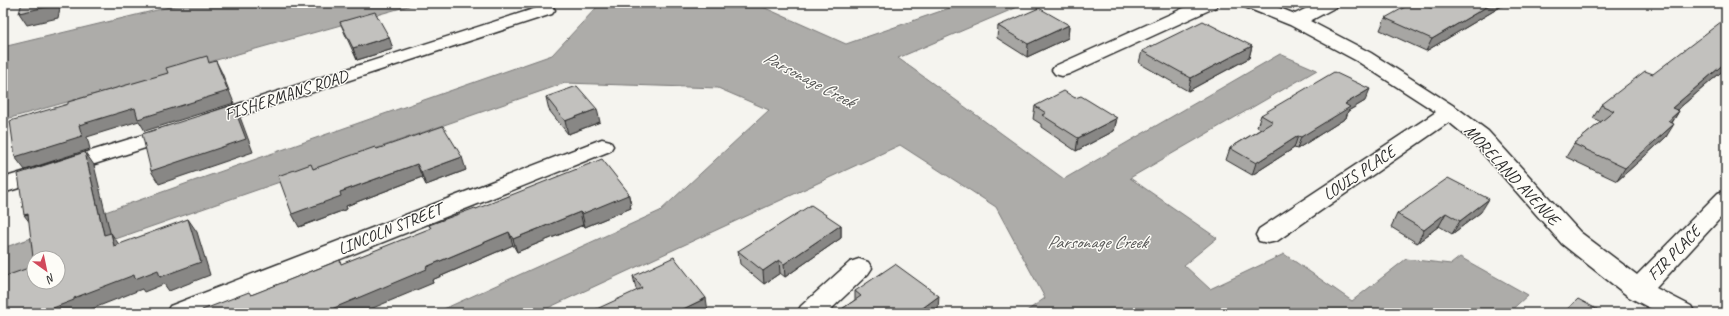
<svg xmlns="http://www.w3.org/2000/svg" width="1729" height="316" font-family="Caveat,sans-serif">
<style>
.water{fill:#adaca9;stroke:#797877}
.lines{fill:none;stroke-linecap:round;stroke-linejoin:round}
.street-casing{stroke:#2b2b2b;stroke-width:3}
.street{fill:#fdfcf7;fill-rule:evenodd}
.wall{fill:#a7a6a3;stroke:#2b2b2b}
.shaded-wall{fill:#888785;stroke:#2b2b2b}
.building{fill:#c2c1be;stroke:#2b2b2b;fill-rule:evenodd}
.labels{text-anchor:middle;dominant-baseline:central;stroke-width:3;stroke-linejoin:round;paint-order:stroke}
.street-label{font-size:17px;fill:#2b2b2b;stroke:#fdfcf7}
.water-label{font-size:18px;font-style:italic;fill:#585857;stroke:#fdfcf7}
</style>
<rect width="100%" height="100%" fill="#f5f4ef"/>
<filter id="ink" filterUnits="userSpaceOnUse"><feTurbulence type="fractalNoise" baseFrequency=".025" numOctaves="2"/><feDisplacementMap in="SourceGraphic" scale="8" xChannelSelector="R" yChannelSelector="G"/><feConvolveMatrix kernelMatrix="1 2 1 2 8 2 1 2 1" color-interpolation-filters="sRGB"/></filter>
<g filter="url(#ink)">
<!-- water -->
<g class="water">
<path d="M 186,3 L 419,3 L 3,120 L 3,47 Z"/>
<path d="M 589,3 L 754,3 L 846,44 L 964,3 L 1027,3 L 898,58 L 1064,179 L 1280,54 L 1317,70 L 1130,178 L 1217,238 L 1184,265 L 1210,289 L 1284,254 L 1352,301 L 1406,259 L 1451,264 L 1460,257 L 1528,295 L 1508,313 L 1024,313 L 1045,298 L 996,207 L 900,145 L 537,313 L 435,313 L 660,211 L 769,110 L 718,88 L 565,83 L 58,259 L 58,258 L 34,258 L 34,268 L 3,278 L 3,248 L 552,55 L 597,7 Z"/>
</g>
<g class="lines">
<defs>
<g id="street">
<path d="M 1195,3 L 1219,3 L 1216,7 L 1069,74 L 1062,76 L 1055,74 L 1052,70 L 1055,66 Z"/>
<path d="M 1242,3 L 1267,3 L 1295,14 L 1317,3 L 1339,3 L 1336,7 L 1310,21 L 1371,53 L 1457,108 L 1488,131 L 1580,232 L 1637,275 L 1718,193 L 1726,190 L 1726,212 L 1656,288 L 1691,306 L 1695,313 L 1659,313 L 1629,297 L 1562,244 L 1472,141 L 1449,122 L 1277,241 L 1268,243 L 1259,241 L 1256,235 L 1259,229 L 1436,112 L 1357,61 L 1290,25 L 1245,7 Z"/>
<path d="M 546,5 L 552,6 L 555,10 L 552,14 L 215,124 L 208,126 L 201,124 L 198,120 L 201,116 Z"/>
<path d="M 172,126 L 180,127 L 183,132 L 180,137 L 3,193 L 3,178 Z"/>
<path d="M 602,139 L 610,141 L 613,146 L 610,151 L 206,313 L 166,313 L 170,306 Z"/>
<path d="M 859,259 L 868,262 L 872,268 L 868,274 L 827,313 L 797,313 L 801,306 L 850,262 Z"/>
</g>
</defs>
<!-- street casing -->
<use href="#street" class="street-casing"/>
<!-- street -->
<use href="#street" class="street"/>
</g>
<!-- wall -->
<g class="wall">
<path d="M 1440,3 L 1507,3 L 1426,51 L 1380,30 L 1385,18 L 1431,8 Z"/>
<path d="M 340,22 L 393,49 L 357,60 L 345,34 Z"/>
<path d="M 1069,25 L 1068,38 L 1027,57 L 997,38 L 998,26 Z"/>
<path d="M 1252,46 L 1249,58 L 1188,91 L 1139,63 L 1142,51 Z"/>
<path d="M 1726,68 L 1677,110 L 1679,111 L 1672,123 L 1666,137 L 1617,181 L 1566,157 L 1574,144 L 1601,122 L 1593,118 L 1601,105 L 1653,74 Z"/>
<path d="M 546,97 L 600,122 L 568,134 L 549,110 Z"/>
<path d="M 1075,98 L 1117,118 L 1114,131 L 1076,151 L 1041,127 L 1041,124 L 1033,119 L 1035,106 Z"/>
<path d="M 1365,101 L 1348,111 L 1346,118 L 1297,149 L 1294,148 L 1252,175 L 1226,160 L 1230,148 L 1261,129 L 1257,127 L 1261,115 Z"/>
<path d="M 377,149 L 466,170 L 426,185 L 422,177 L 346,206 L 347,209 L 299,227 L 313,169 Z"/>
<path d="M 628,192 L 631,205 L 630,206 L 631,208 L 585,227 L 583,225 L 517,252 L 513,245 L 432,280 L 433,283 L 251,295 L 342,264 L 431,229 L 429,225 L 476,209 Z"/>
<path d="M 1481,212 L 1452,234 L 1439,226 L 1417,243 L 1391,227 L 1397,214 Z"/>
<path d="M 841,225 L 841,238 L 785,277 L 780,273 L 764,284 L 740,264 L 738,251 Z"/>
<path d="M 633,276 L 708,311 L 637,290 L 636,289 Z"/>
<path d="M 855,291 L 938,309 L 933,313 L 839,313 L 839,311 L 855,300 Z"/>
</g>
<!-- shaded-wall -->
<g class="shaded-wall">
<path d="M 51,3 L 61,3 L 58,18 L 27,25 L 19,13 Z"/>
<path d="M 1493,3 L 1507,3 L 1426,51 L 1432,39 Z"/>
<path d="M 1069,25 L 1068,38 L 1027,57 L 1028,44 Z"/>
<path d="M 389,37 L 393,49 L 357,60 L 353,48 Z"/>
<path d="M 1252,46 L 1249,58 L 1188,91 L 1191,78 Z"/>
<path d="M 216,61 L 222,73 L 234,103 L 145,131 L 139,121 L 87,137 L 90,149 L 25,170 L 15,157 L 79,125 Z"/>
<path d="M 1726,62 L 1726,68 L 1664,121 L 1672,108 Z"/>
<path d="M 1370,89 L 1365,101 L 1348,111 L 1346,118 L 1297,149 L 1301,137 L 1345,104 Z"/>
<path d="M 233,105 L 240,117 L 253,152 L 159,184 L 151,171 Z"/>
<path d="M 597,109 L 600,122 L 568,134 L 565,121 Z"/>
<path d="M 1679,111 L 1671,124 L 1668,121 Z"/>
<path d="M 1117,118 L 1114,131 L 1076,151 L 1078,138 Z"/>
<path d="M 1674,124 L 1666,137 L 1617,181 L 1625,168 Z"/>
<path d="M 1298,136 L 1294,148 L 1252,175 L 1256,163 Z"/>
<path d="M 85,152 L 94,165 L 114,249 L 104,235 Z"/>
<path d="M 462,157 L 466,170 L 426,185 L 421,172 Z"/>
<path d="M 417,164 L 422,177 L 346,206 L 347,209 L 299,227 L 292,214 L 340,192 Z"/>
<path d="M 628,192 L 631,205 L 630,206 L 631,208 L 585,227 L 582,214 Z"/>
<path d="M 1489,199 L 1481,212 L 1452,234 L 1460,221 Z"/>
<path d="M 580,212 L 583,225 L 517,252 L 513,239 Z"/>
<path d="M 1446,213 L 1439,226 L 1417,243 L 1424,230 Z"/>
<path d="M 28,214 L 34,228 L 24,215 Z"/>
<path d="M 188,219 L 197,232 L 210,275 L 169,291 L 164,284 L 144,292 L 142,289 L 84,312 L 85,313 L 34,313 L 74,298 Z"/>
<path d="M 841,225 L 841,238 L 785,277 L 784,264 Z"/>
<path d="M 509,232 L 513,245 L 432,280 L 433,283 L 361,313 L 322,313 L 426,267 Z"/>
<path d="M 111,233 L 120,246 L 114,246 Z"/>
<path d="M 779,260 L 780,273 L 764,284 L 763,271 Z"/>
<path d="M 939,296 L 938,309 L 933,313 L 916,313 Z"/>
<path d="M 706,298 L 708,311 L 705,313 L 675,313 Z"/>
</g>
<!-- building -->
<g class="building">
<path d="M 22,3 L 51,3 L 51,6 L 19,13 Z"/>
<path d="M 1412,3 L 1419,3 L 1431,8 L 1440,3 L 1493,3 L 1432,39 L 1385,18 Z"/>
<path d="M 1039,8 L 1069,25 L 1028,44 L 998,26 Z"/>
<path d="M 375,12 L 389,37 L 353,48 L 340,22 Z"/>
<path d="M 1726,18 L 1726,62 L 1672,108 L 1679,111 L 1668,121 L 1674,124 L 1625,168 L 1574,144 L 1614,111 L 1601,105 L 1645,71 L 1653,74 Z"/>
<path d="M 1203,21 L 1252,46 L 1191,78 L 1142,51 Z"/>
<path d="M 207,56 L 209,63 L 216,61 L 228,91 L 138,119 L 135,108 L 79,125 L 82,136 L 15,157 L 10,121 L 68,104 L 68,102 L 168,73 L 166,68 Z"/>
<path d="M 1334,72 L 1370,89 L 1345,104 L 1350,107 L 1301,137 L 1298,136 L 1256,163 L 1230,148 L 1273,122 L 1261,115 Z"/>
<path d="M 577,86 L 597,109 L 565,121 L 546,97 Z"/>
<path d="M 1064,91 L 1075,98 L 1081,96 L 1117,118 L 1078,138 L 1042,115 L 1046,113 L 1035,106 Z"/>
<path d="M 233,105 L 246,139 L 151,171 L 142,134 Z"/>
<path d="M 443,126 L 462,157 L 421,172 L 417,164 L 340,192 L 341,196 L 292,214 L 278,176 L 311,164 L 313,169 L 375,147 L 377,149 Z"/>
<path d="M 85,152 L 104,235 L 111,233 L 114,246 L 188,219 L 201,262 L 160,277 L 158,270 L 135,279 L 134,275 L 74,298 L 74,300 L 40,313 L 39,313 L 39,311 L 34,313 L 3,313 L 3,277 L 34,266 L 28,214 L 24,215 L 18,174 ZM 34,258 L 58,258 L 58,282 L 34,282 Z"/>
<path d="M 602,159 L 628,192 L 627,193 L 628,195 L 582,214 L 580,212 L 513,239 L 509,232 L 426,267 L 427,269 L 322,313 L 203,313 L 202,310 L 249,292 L 251,295 L 340,260 L 341,264 L 431,228 L 429,225 L 475,208 L 476,209 Z"/>
<path d="M 1448,178 L 1489,199 L 1460,221 L 1446,213 L 1424,230 L 1397,214 Z"/>
<path d="M 811,205 L 841,225 L 784,264 L 779,260 L 763,271 L 738,251 Z"/>
<path d="M 674,257 L 706,298 L 675,313 L 588,313 L 642,288 L 633,276 Z"/>
<path d="M 895,264 L 939,296 L 916,313 L 841,313 L 839,311 L 861,296 L 855,291 Z"/>
<path d="M 1578,299 L 1604,313 L 1563,313 Z"/>
</g>
</g>
<g class="labels">
<!-- street labels -->
<g class="street-label">
<text transform="translate(286 95) rotate(-18)">FISHERMANS ROAD</text>
<text transform="translate(1359 173) rotate(-34)">LOUIS PLACE</text>
<text transform="translate(1512 175) rotate(47)">MORELAND AVENUE</text>
<text transform="translate(390 229) rotate(-22)">LINCOLN STREET</text>
<text transform="translate(1674 253) rotate(-46)">FIR PLACE</text>
</g>
<!-- water labels -->
<g class="water-label">
<text transform="translate(809 79) rotate(28)">Parsonage Creek</text>
<text x="1097" y="242">Parsonage Creek</text>
</g>
</g>
<!-- margin -->
<rect width="1729" height="316" fill="none" stroke="#fdfcf7" stroke-width="16"/>
<rect x="8" y="8" width="1713" height="300" fill="none" stroke="#2b2b2b" stroke-width="1.5" filter="url(#ink)"/>
<!-- north arrow -->
<g transform="translate(46 270) rotate(147)"><circle r="19" fill="#fdfcf7" stroke="#a9a8a5"/>
<path d="M0-3L7 15L0 10L-7 15Z" fill="#d1495b"/>
<text y="-6" font-size="11" font-weight="bold" text-anchor="middle" fill="#2b2b2b">N</text>
</g>
</svg>
